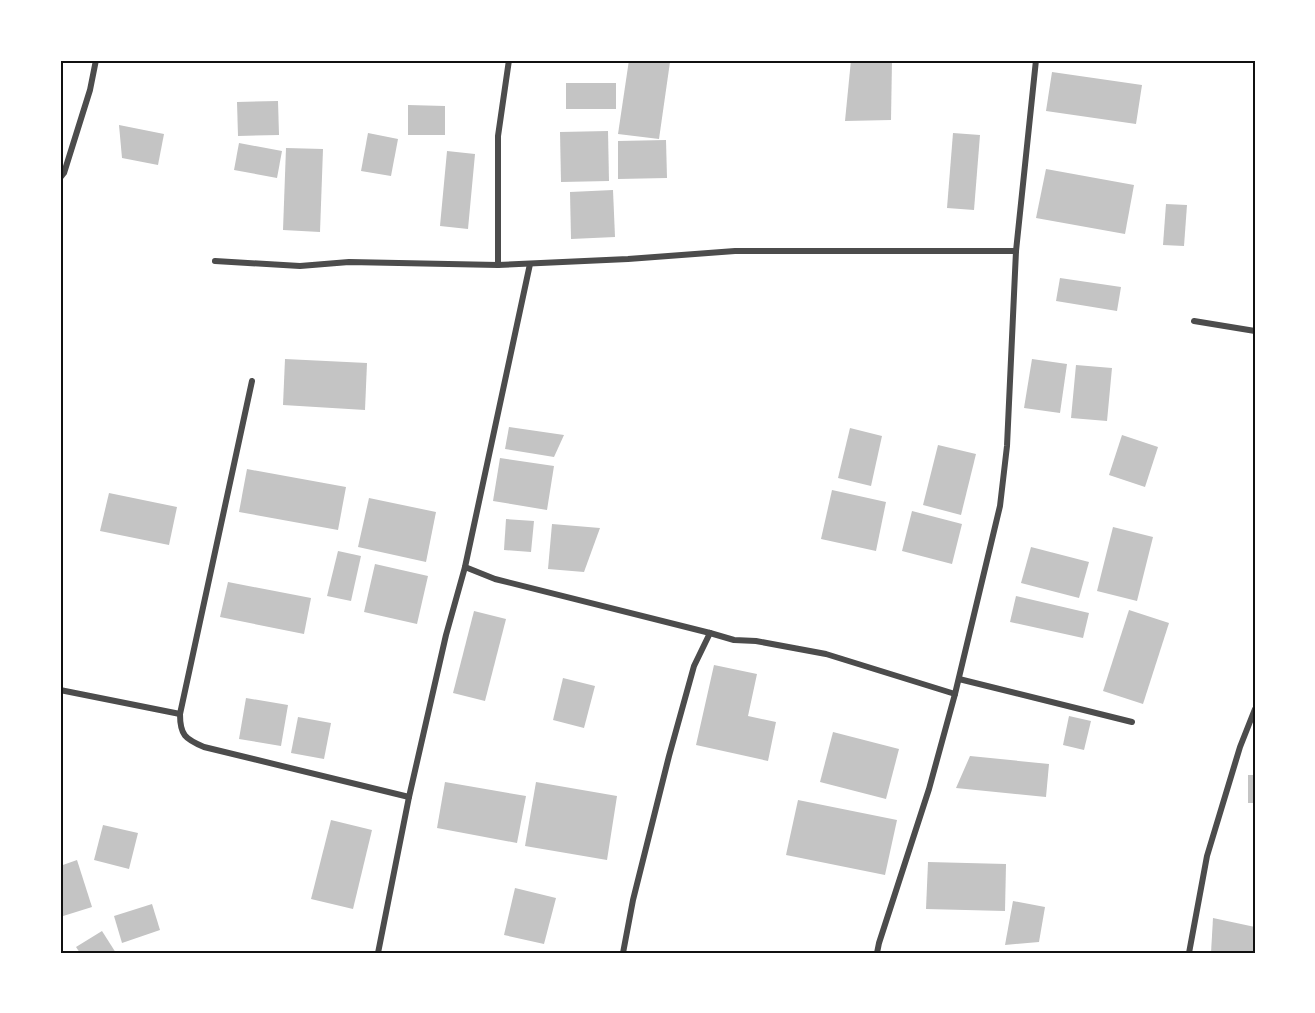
<svg xmlns="http://www.w3.org/2000/svg" width="1315" height="1013" font-family="'Golos Text',sans-serif">
<style>
.building{fill:#c4c4c4}
.lines{fill:none;stroke-linecap:round;stroke-linejoin:round}
.minor{stroke:#4c4c4c;stroke-width:6}
.neatline{fill:none;stroke:#111;stroke-width:2}
</style>
<rect width="100%" height="100%" fill="#fff"/>
<!-- building -->
<g class="building">
<path d="M 629,60 L 655,60 L 670,62 L 659,139 L 618,134 Z"/>
<path d="M 851,60 L 892,60 L 891,120 L 845,121 Z"/>
<path d="M 1052,72 L 1142,85 L 1136,124 L 1046,111 Z"/>
<rect x="566" y="83" width="50" height="26"/>
<path d="M 278,101 L 279,135 L 238,136 L 237,102 Z"/>
<path d="M 408,105 L 445,106 L 445,135 L 408,135 Z"/>
<path d="M 119,125 L 164,134 L 158,165 L 122,158 Z"/>
<path d="M 608,131 L 609,181 L 561,182 L 560,132 Z"/>
<path d="M 368,133 L 398,139 L 391,176 L 361,171 Z"/>
<path d="M 953,133 L 980,135 L 974,210 L 947,208 Z"/>
<path d="M 666,140 L 667,178 L 618,179 L 618,141 Z"/>
<path d="M 239,143 L 282,151 L 277,178 L 234,170 Z"/>
<path d="M 286,148 L 323,149 L 320,232 L 283,230 Z"/>
<path d="M 447,151 L 475,154 L 468,229 L 440,226 Z"/>
<path d="M 1046,169 L 1134,185 L 1125,234 L 1036,218 Z"/>
<path d="M 613,190 L 615,237 L 571,239 L 570,192 Z"/>
<path d="M 1166,204 L 1187,205 L 1184,246 L 1163,245 Z"/>
<path d="M 1060,278 L 1121,287 L 1117,311 L 1056,301 Z"/>
<path d="M 285,359 L 367,363 L 365,410 L 283,405 Z"/>
<path d="M 1032,359 L 1067,364 L 1060,413 L 1024,408 Z"/>
<path d="M 1076,365 L 1112,368 L 1107,421 L 1071,418 Z"/>
<path d="M 509,427 L 564,435 L 554,457 L 505,449 Z"/>
<path d="M 850,428 L 882,436 L 871,486 L 838,478 Z"/>
<path d="M 1122,435 L 1158,447 L 1145,487 L 1109,475 Z"/>
<path d="M 938,445 L 976,454 L 961,515 L 923,505 Z"/>
<path d="M 500,458 L 554,466 L 547,510 L 493,501 Z"/>
<path d="M 247,469 L 346,487 L 338,530 L 239,512 Z"/>
<path d="M 832,490 L 886,502 L 876,551 L 821,539 Z"/>
<path d="M 109,493 L 177,507 L 169,545 L 100,531 Z"/>
<path d="M 369,498 L 436,512 L 426,562 L 358,547 Z"/>
<path d="M 912,511 L 962,524 L 952,564 L 902,551 Z"/>
<path d="M 506,519 L 534,521 L 531,552 L 504,550 Z"/>
<path d="M 552,524 L 600,528 L 584,572 L 548,569 Z"/>
<path d="M 1113,527 L 1153,537 L 1137,601 L 1097,591 Z"/>
<path d="M 1031,547 L 1089,562 L 1079,598 L 1021,583 Z"/>
<path d="M 338,551 L 361,556 L 351,601 L 327,596 Z"/>
<path d="M 375,564 L 428,576 L 417,624 L 364,612 Z"/>
<path d="M 228,582 L 311,598 L 304,634 L 220,617 Z"/>
<path d="M 1016,596 L 1089,613 L 1083,638 L 1010,622 Z"/>
<path d="M 1129,610 L 1169,623 L 1143,704 L 1103,691 Z"/>
<path d="M 474,611 L 506,619 L 485,701 L 453,693 Z"/>
<path d="M 714,665 L 757,674 L 748,716 L 776,722 L 768,761 L 696,745 Z"/>
<path d="M 563,678 L 595,686 L 584,728 L 553,720 Z"/>
<path d="M 246,698 L 288,705 L 281,746 L 239,739 Z"/>
<path d="M 1069,716 L 1091,721 L 1084,750 L 1063,745 Z"/>
<path d="M 298,717 L 331,723 L 324,759 L 291,753 Z"/>
<path d="M 833,732 L 899,749 L 886,799 L 820,782 Z"/>
<path d="M 970,756 L 1049,764 L 1046,797 L 956,788 Z"/>
<rect x="1248" y="775" width="7" height="28"/>
<path d="M 445,782 L 526,796 L 517,843 L 437,828 Z"/>
<path d="M 536,782 L 617,796 L 607,860 L 525,846 Z"/>
<path d="M 798,800 L 897,820 L 885,875 L 786,855 Z"/>
<path d="M 331,820 L 372,830 L 353,909 L 311,899 Z"/>
<path d="M 103,825 L 138,833 L 129,869 L 94,860 Z"/>
<path d="M 77,860 L 92,907 L 60,917 L 60,866 Z"/>
<path d="M 928,862 L 1006,864 L 1005,911 L 926,909 Z"/>
<path d="M 515,888 L 556,898 L 544,944 L 504,935 Z"/>
<path d="M 1013,901 L 1045,907 L 1039,942 L 1005,945 Z"/>
<path d="M 152,904 L 160,930 L 122,943 L 114,916 Z"/>
<path d="M 1213,918 L 1255,927 L 1255,953 L 1211,953 Z"/>
<path d="M 102,931 L 116,953 L 80,953 L 76,947 Z"/>
</g>
<g class="lines">
<!-- minor -->
<g class="minor">
<path d="M 60,178 L 64,173 L 90,90 L 96,60"/>
<path d="M 215,261 L 300,266 L 349,262 L 498,265 L 628,259 L 735,251 L 1016,251"/>
<path d="M 498,265 L 498,136 L 509,60"/>
<path d="M 1194,321 L 1255,331"/>
<path d="M 252,381 L 180,714 C 180,735 185,739 204,747 L 409,797"/>
<path d="M 465,567 L 495,579 L 710,633 L 734,640 L 756,641 L 826,654 L 955,694"/>
<path d="M 959,679 L 1132,722"/>
<path d="M 60,690 L 180,714"/>
<path d="M 60,952 L 61,953"/>
<path d="M 378,953 L 409,797 L 446,635 L 465,567 L 530,264"/>
<path d="M 623,953 L 633,900 L 669,756 L 694,666 L 710,633"/>
<path d="M 877,953 L 879,943 L 929,789 L 955,694 L 1000,506 L 1007,446 L 1016,251 L 1036,60"/>
<path d="M 1189,953 L 1207,856 L 1240,747 L 1255,709"/>
</g>
</g>
<!-- border -->
<rect width="1315" height="1013" fill="none" stroke="#ffffff" stroke-width="123"/>
<rect x="62" y="62" width="1192" height="890" class="neatline"/>
</svg>
